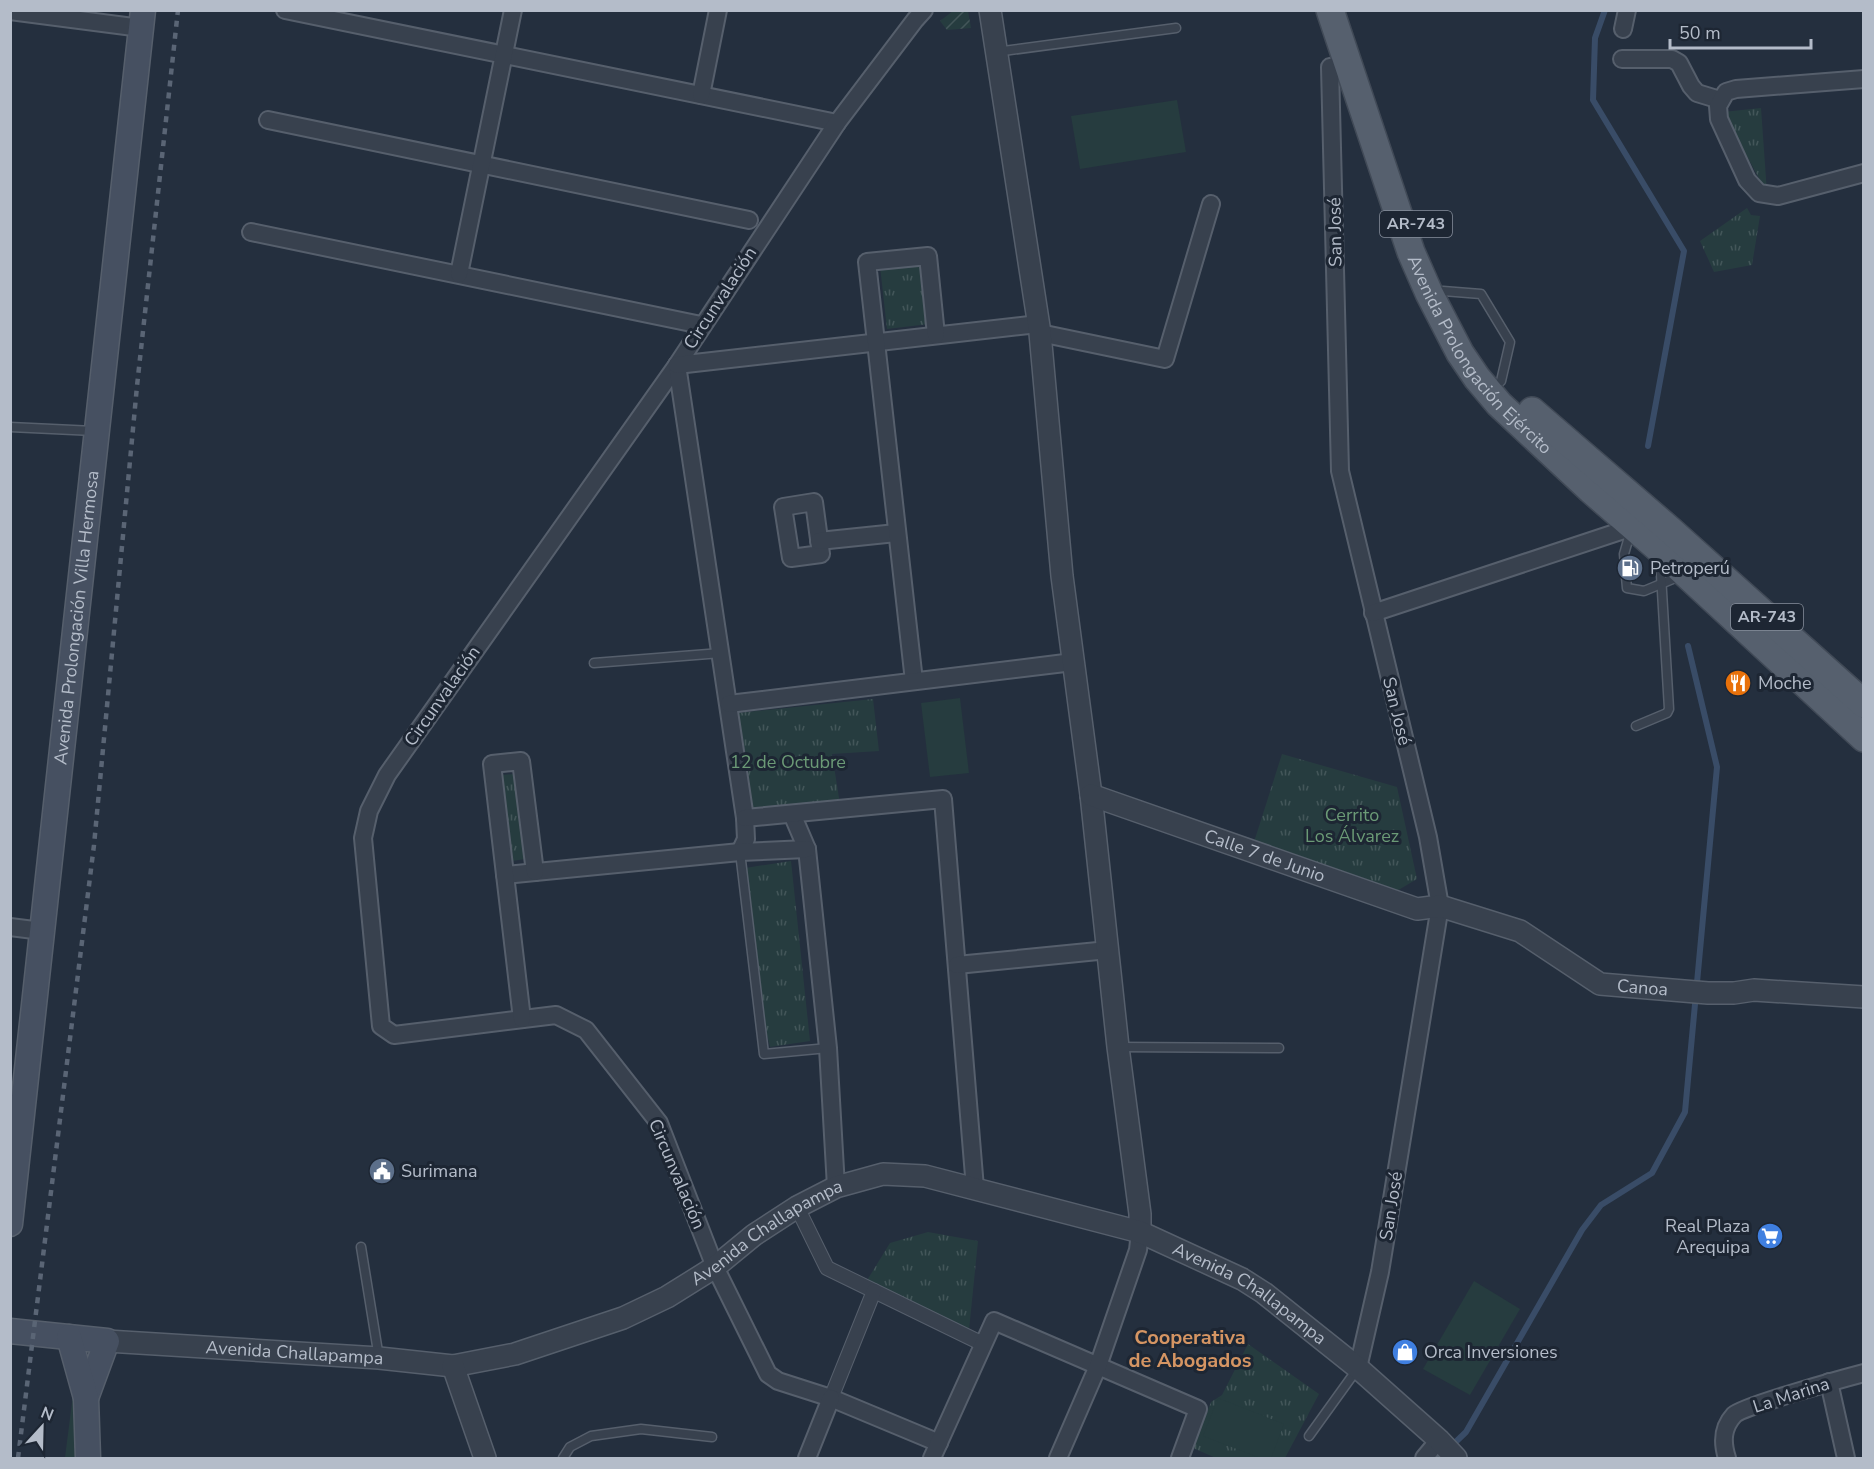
<svg xmlns="http://www.w3.org/2000/svg" width="1874" height="1469" font-family="'Nunito Sans',sans-serif">
<style>
.grass{fill:url(#grass-tufts)}
.garden{fill:url(#garden-furrows)}
.pitch{fill:#263c3f}
.lines{fill:none;stroke-linecap:round;stroke-linejoin:round}
.stream{stroke:#394c67;stroke-width:6}
.service-casing{stroke:#565f6c;stroke-width:11}
.pedestrian-casing{stroke:#565f6c;stroke-width:16}
.minor-casing{stroke:#565f6c;stroke-width:20}
.tertiary-casing{stroke:#565f6c;stroke-width:24}
.secondary-casing{stroke:#565f6c;stroke-width:27}
.primary-casing{stroke:#414a57;stroke-width:30}
.service{stroke:#38414e;stroke-width:8}
.pedestrian{stroke:#38414e;stroke-width:14}
.minor{stroke:#38414e;stroke-width:16}
.tertiary{stroke:#38414e;stroke-width:21}
.secondary{stroke:#465061;stroke-width:24}
.primary{stroke:#56606e;stroke-width:27}
.rail{stroke:#5a6575;stroke-width:4.5;stroke-dasharray:6 6;stroke-linecap:butt}
.labels{text-anchor:middle;dominant-baseline:central;stroke-width:6;stroke-linejoin:round;paint-order:stroke}
.shield{fill:#1d2633;stroke:#878f9c;stroke-width:1.5}
.shield-label{font-size:16px;font-weight:bold;fill:#b4bcc9}
.street-label{font-size:18px;fill:#b4bcc9;stroke:#1d2633}
.poi-label{font-size:18px;fill:#b4bcc9;stroke:#1d2633;text-anchor:start}
.park-label{font-size:18px;fill:#6b9a76;stroke:#1d2633}
.neighbourhood-label{font-size:20px;font-weight:bold;fill:#d59563;stroke:#1d2633}
</style>
<defs>
<pattern id="grass-tufts" width="24" height="20" patternUnits="userSpaceOnUse" patternTransform="scale(1.5)"><rect width="24" height="20" fill="#263c3f"/><path d="M3 7l-1-3M5 7V3M7 7l1-3M15 17l-1-3M17 17v-4M19 17l1-3" fill="none" stroke="#435659"/></pattern>
<pattern id="garden-furrows" width="10" height="10" patternUnits="userSpaceOnUse" patternTransform="scale(1.5)"><rect width="10" height="10" fill="#263c3f"/><path d="M-1 1l2-2M0 10L10 0M9 11l2-2" fill="none" stroke="#435659"/></pattern>
</defs>
<rect width="100%" height="100%" fill="#242f3e"/>
<!-- grass -->
<g class="grass">
<path d="M 1761,108 L 1767,193 L 1723,112 Z"/>
<path d="M 1747,208 L 1751,215 L 1760,216 L 1752,265 L 1714,272 L 1700,241 Z"/>
<path d="M 923,261 L 929,324 L 887,329 L 880,266 Z"/>
<path d="M 873,699 L 879,751 L 832,754 L 840,804 L 753,812 L 749,807 L 737,713 Z"/>
<path d="M 1282,754 L 1397,787 L 1417,879 L 1395,892 L 1254,842 Z"/>
<path d="M 514,774 L 525,859 L 512,861 L 502,775 Z"/>
<path d="M 791,861 L 810,1041 L 770,1047 L 764,1023 L 745,868 Z"/>
<path d="M 928,1232 L 978,1241 L 968,1340 L 861,1290 L 890,1243 Z"/>
<path d="M 1248,1344 L 1319,1394 L 1285,1458 L 1216,1458 L 1193,1448 L 1211,1402 L 1222,1395 Z"/>
<path d="M 77,1363 L 78,1458 L 65,1458 Z"/>
</g>
<!-- garden -->
<path class="garden" d="M 953,11 L 968,11 L 971,28 L 947,30 L 940,21 Z"/>
<!-- pitch -->
<g class="pitch">
<path d="M 1177,100 L 1186,152 L 1080,169 L 1071,116 Z"/>
<path d="M 960,698 L 969,773 L 930,777 L 921,703 Z"/>
<path d="M 1474,1281 L 1520,1309 L 1470,1395 L 1423,1369 Z"/>
<path d="M 1218,1398 L 1284,1424 L 1271,1458 L 1260,1458 L 1203,1436 Z"/>
</g>
<g class="lines">
<!-- stream -->
<g class="stream">
<path d="M 1605,10 L 1595,38 L 1593,100 L 1684,251 L 1648,446"/>
<path d="M 1439,1458 L 1466,1432 L 1582,1230 L 1601,1205 L 1652,1173 L 1685,1112 L 1717,767 L 1688,646"/>
</g>
<defs>
<g id="service">
<path d="M 996,52 L 1176,28"/>
<path d="M 1443,291 L 1481,294 L 1510,342 L 1501,381"/>
<path d="M 10,427 L 94,431"/>
<path d="M 1631,530 L 1624,554 L 1627,588 L 1644,591 L 1680,576"/>
<path d="M 594,663 L 721,653"/>
<path d="M 1636,726 L 1667,713 L 1669,709 L 1660,558"/>
<path d="M 740,852 L 764,1054 L 828,1048"/>
<path d="M 1118,1047 L 1279,1048"/>
<path d="M 361,1247 L 379,1358"/>
<path d="M 1309,1436 L 1358,1368"/>
<path d="M 563,1458 L 570,1447 L 591,1436 L 641,1429 L 712,1437"/>
</g>
<g id="pedestrian">
<path d="M 797,1207 L 827,1268 L 983,1344"/>
<path d="M 831,1398 L 874,1291"/>
</g>
<g id="minor">
<path d="M 285,10 L 837,123"/>
<path d="M 924,10 L 915,20 L 837,123 L 677,365 L 387,775 L 369,811 L 363,838 L 381,1026 L 394,1035 L 556,1015 L 586,1030 L 659,1123 L 715,1267 L 768,1374 L 778,1381 L 831,1398 L 939,1443"/>
<path d="M 10,11 L 141,28"/>
<path d="M 1623,29 L 1627,10"/>
<path d="M 1622,59 L 1672,59 L 1679,63 L 1691,86 L 1697,93 L 1720,100"/>
<path d="M 1349,65 L 1330,67 L 1340,471 L 1428,837 L 1440,906 L 1380,1272 L 1358,1368"/>
<path d="M 1864,79 L 1736,89 L 1726,92 L 1718,106 L 1719,119 L 1747,180 L 1759,193 L 1778,196 L 1864,173"/>
<path d="M 701,95 L 718,10"/>
<path d="M 268,120 L 749,220"/>
<path d="M 251,232 L 701,325"/>
<path d="M 459,274 L 513,10"/>
<path d="M 1040,333 L 1165,359 L 1211,204"/>
<path d="M 677,365 L 745,818 L 746,839 L 740,852"/>
<path d="M 677,365 L 1038,324"/>
<path d="M 814,502 L 821,554 L 791,558 L 783,507 Z"/>
<path d="M 819,541 L 896,533"/>
<path d="M 1373,613 L 1633,527 L 1637,520"/>
<path d="M 914,681 L 867,262 L 928,256 L 936,335"/>
<path d="M 729,704 L 1073,662"/>
<path d="M 792,814 L 807,849 L 828,1048 L 836,1187"/>
<path d="M 745,818 L 943,799 L 975,1188"/>
<path d="M 505,875 L 740,852 L 807,849"/>
<path d="M 10,927 L 42,931"/>
<path d="M 957,965 L 1108,950"/>
<path d="M 522,1019 L 492,764 L 521,761 L 535,872"/>
<path d="M 1829,1382 L 1846,1458"/>
<path d="M 807,1458 L 831,1398"/>
<path d="M 932,1458 L 994,1321 L 1198,1409 L 1180,1458"/>
<path d="M 1058,1458 L 1098,1366 L 1138,1250 L 1140,1232"/>
<path d="M 1424,1458 L 1439,1440"/>
<path d="M 1727,1458 C 1722,1442 1722,1428 1734,1415 C 1743,1406 1845,1378 1864,1373"/>
</g>
<g id="tertiary">
<path d="M 990,10 L 1040,333 L 1062,576 L 1091,795 L 1118,1047 L 1140,1214 L 1140,1232"/>
<path id="s1" d="M 1091,795 L 1417,909 L 1440,906 L 1520,931 L 1600,984 L 1708,993 L 1734,993 L 1754,990 L 1864,997"/>
<path id="s2" d="M 107,1341 L 379,1358 L 453,1366 L 515,1354 L 623,1318 L 667,1297 L 715,1267 L 754,1235 L 797,1207 L 836,1187 L 883,1174 L 925,1176 L 1140,1232 L 1242,1279 L 1264,1293 L 1358,1368 L 1439,1440 L 1456,1458"/>
<path d="M 453,1366 L 485,1458"/>
</g>
<g id="secondary">
<path id="s3" d="M 10,1224 L 143,10"/>
<path d="M 10,1331 L 107,1341 L 86,1398"/>
<path d="M 69,1337 L 86,1398 L 88,1458"/>
</g>
<g id="primary">
<path id="s4" d="M 1330,10 L 1411,252 L 1429,293 L 1460,353 L 1477,378 L 1499,404 L 1591,490 L 1659,549 L 1864,738"/>
<path d="M 1532,411 L 1670,530 L 1864,704"/>
</g>
</defs>
<!-- service casing -->
<use href="#service" class="service-casing"/>
<!-- pedestrian casing -->
<use href="#pedestrian" class="pedestrian-casing"/>
<!-- minor casing -->
<use href="#minor" class="minor-casing"/>
<!-- tertiary casing -->
<use href="#tertiary" class="tertiary-casing"/>
<!-- secondary casing -->
<use href="#secondary" class="secondary-casing"/>
<!-- primary casing -->
<use href="#primary" class="primary-casing"/>
<!-- service -->
<use href="#service" class="service"/>
<!-- pedestrian -->
<use href="#pedestrian" class="pedestrian"/>
<!-- minor -->
<use href="#minor" class="minor"/>
<!-- tertiary -->
<use href="#tertiary" class="tertiary"/>
<!-- secondary -->
<use href="#secondary" class="secondary"/>
<!-- primary -->
<use href="#primary" class="primary"/>
<!-- rail -->
<path class="rail" d="M 18,1458 L 94,845 L 137,386 L 178,10"/>
</g>
<!-- icons -->
<defs>
<symbol id="fuel-disc" viewBox="-11 -11 22 22"><circle r="9.5" fill="#5c6f8a" stroke="#1d2633"/><path d="M-5.5-6h7V0h2V4h1.3V-2.5L3-4.5l.8-.8L6-3V5H2.5V1h-1V6h-7ZM-4.2-4.7v3.2H.2V-4.7Z" fill="#fff"/></symbol>
<symbol id="restaurant-disc" viewBox="-11 -11 22 22"><circle r="9.5" fill="#e8710a" stroke="#1d2633"/><path d="M-5-6h1v4h1v-4h1v4h1v-4h1v5L-1.5 .5V6h-2V.5L-5-1ZM5-6V6H3V1.5H1.5Q1.5-4 5-6Z" fill="#fff"/></symbol>
<symbol id="civic-disc" viewBox="-11 -11 22 22"><circle r="9.5" fill="#5c6f8a" stroke="#1d2633"/><path d="M-.6-6.5H3V-4.5H.6V-3L4-1V1h2V6H-6V1h2V-1L-.6-3ZM-1.2 2.5V6h2.4V2.5Z" fill="#fff"/></symbol>
<symbol id="supermarket-disc" viewBox="-11 -11 22 22"><circle r="9.5" fill="#3f7fe0" stroke="#1d2633"/><path d="M-6-5.5h2.5l.6 2H6L4.5 2H-2.5L-4.4-4H-6ZM-1.5 3.2a1.3 1.3 0 1 0 .1 0ZM3 3.2a1.3 1.3 0 1 0 .1 0Z" fill="#fff"/></symbol>
<symbol id="shop-disc" viewBox="-11 -11 22 22"><circle r="9.5" fill="#3f7fe0" stroke="#1d2633"/><path d="M-5-2.5h2.3a2.7 3.5 0 0 1 5.4 0H5L5.5 6h-11ZM-1.5-2.5h3a1.5 2.3 0 0 0-3 0Z" fill="#fff"/></symbol>
</defs>
<g fill-rule="evenodd">
<use href="#fuel-disc" x="1615" y="553" width="30" height="30"/>
<use href="#restaurant-disc" x="1723" y="668" width="30" height="30"/>
<use href="#civic-disc" x="367" y="1156" width="30" height="30"/>
<use href="#supermarket-disc" x="1755" y="1221" width="30" height="30"/>
<use href="#shop-disc" x="1390" y="1337" width="30" height="30"/>
</g>
<g class="labels">
<!-- shield labels -->
<g class="shield">
<rect x="1380" y="211" width="72" height="26" rx="4.5"/>
<rect x="1731" y="604" width="72" height="26" rx="4.5"/>
</g>
<g class="shield-label">
<text x="1416" y="224">AR-743</text>
<text x="1767" y="617">AR-743</text>
</g>
<!-- street labels -->
<g class="street-label">
<text transform="translate(1335 232) rotate(-91)">San José</text>
<text transform="translate(720 298) rotate(-57)">Circunvalación</text>
<text stroke="none"><textPath href="#s4" startOffset="380">Avenida Prolongación Ejército</textPath></text>
<text stroke="none"><textPath href="#s3" startOffset="610">Avenida Prolongación Villa Hermosa</textPath></text>
<text transform="translate(442 696) rotate(-55)">Circunvalación</text>
<text transform="translate(1397 711) rotate(76)">San José</text>
<text stroke="none"><textPath href="#s1" startOffset="184">Calle 7 de Junio</textPath></text>
<text stroke="none"><textPath href="#s1" startOffset="591">Canoa</textPath></text>
<text transform="translate(677 1174) rotate(67)">Circunvalación</text>
<text transform="translate(1391 1206) rotate(-81)">San José</text>
<text stroke="none"><textPath href="#s2" startOffset="692">Avenida Challapampa</textPath></text>
<text stroke="none"><textPath href="#s2" startOffset="1214">Avenida Challapampa</textPath></text>
<text stroke="none"><textPath href="#s2" startOffset="188">Avenida Challapampa</textPath></text>
<text transform="translate(1791 1395) rotate(-18)">La Marina</text>
</g>
<!-- poi labels -->
<g class="poi-label">
<text x="1650" y="568">Petroperú</text>
<text x="1758" y="683">Moche</text>
<text x="401" y="1171">Surimana</text>
<text x="1750" y="1226" text-anchor="end">Real Plaza<tspan x="1750" dy="21">Arequipa</tspan></text>
<text x="1424" y="1352">Orca Inversiones</text>
</g>
<!-- park labels -->
<g class="park-label">
<text x="788" y="762">12 de Octubre</text>
<text x="1352" y="815">Cerrito<tspan x="1352" dy="21">Los Álvarez</tspan></text>
</g>
<!-- neighbourhood labels -->
<g class="neighbourhood-label">
<text x="1190" y="1337">Cooperativa<tspan x="1190" dy="23">de Abogados</tspan></text>
</g>
</g>
<!-- border -->
<rect width="1874" height="1469" fill="none" stroke="#b4bcc9" stroke-width="24"/>
<!-- north arrow -->
<g transform="translate(42 1427) rotate(22)" stroke="#1d2633" stroke-width="4.5" paint-order="stroke">
<path d="M0-4.5L10 22L0 15L-10 22Z" fill="#b4bcc9"/>
<text y="-9" font-size="16" font-weight="bold" text-anchor="middle" fill="#b4bcc9">N</text>
</g>
<!-- scale -->
<path d="M1670 39v9h141v-9" fill="none" stroke="#b4bcc9" stroke-width="3"/>
<text x="1679" y="39" font-size="18" fill="#b4bcc9" stroke="#1d2633" stroke-width="4.5" paint-order="stroke">50 m</text>
</svg>
